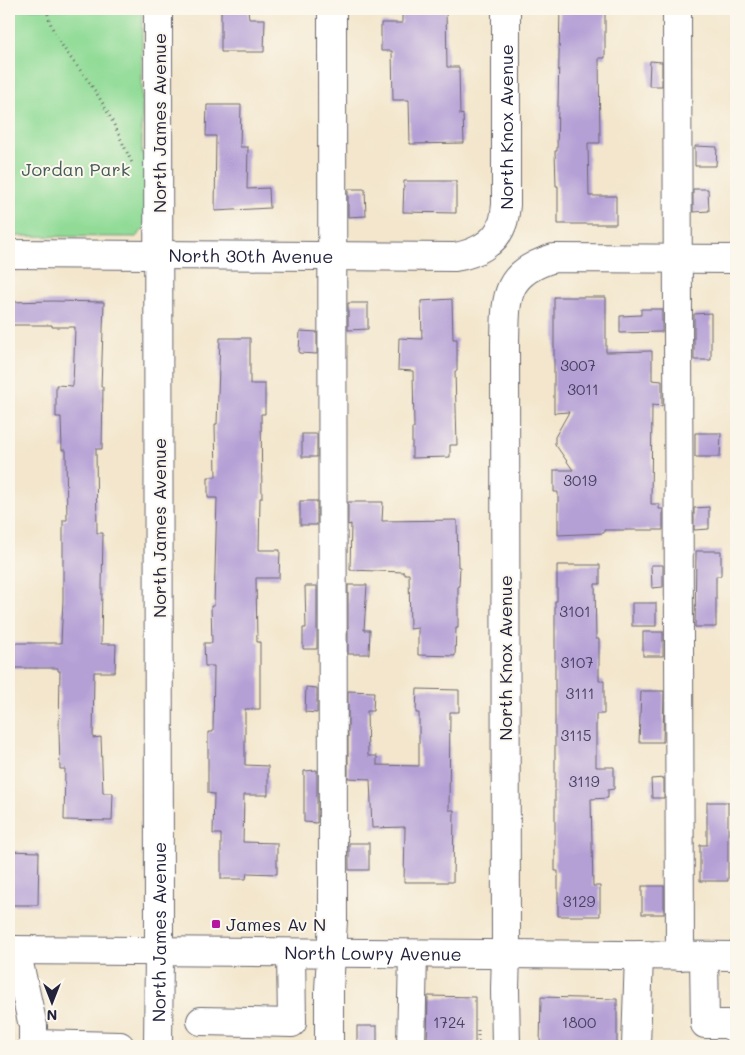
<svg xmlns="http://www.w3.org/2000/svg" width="745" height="1055" font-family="Mali,sans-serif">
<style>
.green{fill:#91db97;stroke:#5a7e69}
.building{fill:#b5a0d6}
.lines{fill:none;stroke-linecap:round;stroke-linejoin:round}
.minor-casing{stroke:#6b676e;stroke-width:30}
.major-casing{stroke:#6b676e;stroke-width:30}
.path{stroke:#6b676e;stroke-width:3;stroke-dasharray:1 4;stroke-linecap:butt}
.minor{stroke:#fff;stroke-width:28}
.major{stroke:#fff;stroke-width:28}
.poi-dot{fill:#b5179e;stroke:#fbf7ec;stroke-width:2}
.labels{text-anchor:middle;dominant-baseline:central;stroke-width:4;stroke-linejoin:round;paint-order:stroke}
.number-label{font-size:15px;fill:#474262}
.street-label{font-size:18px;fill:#22223b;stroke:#fbf7ec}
.park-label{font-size:18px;fill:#435a57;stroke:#fbf7ec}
.poi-label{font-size:18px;fill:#22223b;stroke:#fbf7ec;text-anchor:start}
</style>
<rect width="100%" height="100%" fill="#fbf7ec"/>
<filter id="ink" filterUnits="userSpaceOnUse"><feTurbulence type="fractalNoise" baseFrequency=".02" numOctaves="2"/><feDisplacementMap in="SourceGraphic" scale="10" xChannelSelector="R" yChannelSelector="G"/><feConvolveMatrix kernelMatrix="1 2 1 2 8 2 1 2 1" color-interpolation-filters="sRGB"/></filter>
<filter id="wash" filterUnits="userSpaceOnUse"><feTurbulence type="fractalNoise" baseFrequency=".0096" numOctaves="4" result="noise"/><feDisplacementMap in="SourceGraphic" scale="20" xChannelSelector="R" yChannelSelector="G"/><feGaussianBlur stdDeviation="1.12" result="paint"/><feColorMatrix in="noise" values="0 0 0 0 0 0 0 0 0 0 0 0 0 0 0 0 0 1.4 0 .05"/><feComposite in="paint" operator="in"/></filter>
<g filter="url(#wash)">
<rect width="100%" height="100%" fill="#f3e6cc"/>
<!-- green -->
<path class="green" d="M 9,9 L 142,9 L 142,153 L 149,162 L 150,222 L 136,237 L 9,236 Z"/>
<g id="blocks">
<!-- building -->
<g class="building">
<path d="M 221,9 L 248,9 L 249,19 L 265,19 L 264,52 L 221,52 Z"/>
<path d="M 402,9 L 446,9 L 447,67 L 459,67 L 460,115 L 463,114 L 464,143 L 410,144 L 409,100 L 393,100 L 392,51 L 381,51 L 381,23 L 402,23 Z"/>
<path d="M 560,9 L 605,9 L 605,58 L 599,58 L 600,143 L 588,143 L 589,196 L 616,196 L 616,224 L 558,224 L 558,186 L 556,186 L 555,151 L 557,151 Z"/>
<path d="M 650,61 L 662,62 L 662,86 L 649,86 Z"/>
<path d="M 207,105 L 241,105 L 240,147 L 248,147 L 247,189 L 269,188 L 270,208 L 215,211 L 216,136 L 206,136 Z"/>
<path d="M 695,146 L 717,147 L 716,166 L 695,166 Z"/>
<path d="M 404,181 L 456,181 L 456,213 L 403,212 Z"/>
<path d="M 348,189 L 365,189 L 366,216 L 348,217 Z"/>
<path d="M 693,189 L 708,189 L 709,211 L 693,212 Z"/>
<path d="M 554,297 L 606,297 L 606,352 L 652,351 L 652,380 L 662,381 L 662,406 L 652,405 L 651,504 L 659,504 L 659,509 L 663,509 L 663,530 L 604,530 L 604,533 L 558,535 L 558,492 L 554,492 L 554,470 L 573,470 L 555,444 L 555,437 L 569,412 L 554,413 Z"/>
<path d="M 452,299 L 453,339 L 457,339 L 457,371 L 455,371 L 457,445 L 450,445 L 450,457 L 412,458 L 412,428 L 414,428 L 413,371 L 398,370 L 399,338 L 422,339 L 421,301 Z"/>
<path d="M 53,301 L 104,302 L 101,387 L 103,387 L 102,449 L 96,449 L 97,533 L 103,533 L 101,644 L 116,644 L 115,672 L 94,672 L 93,738 L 101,737 L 103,793 L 113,793 L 112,821 L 64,820 L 65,769 L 60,769 L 59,731 L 60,671 L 58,671 L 58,668 L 9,668 L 9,643 L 61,643 L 63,600 L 63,520 L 67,520 L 66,450 L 62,450 L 61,417 L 56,417 L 56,385 L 73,386 L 75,327 L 52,327 L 52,325 L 9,325 L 9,302 Z"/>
<path d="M 348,303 L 368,303 L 368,329 L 348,330 Z"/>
<path d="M 641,309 L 662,309 L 662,332 L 620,333 L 620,316 L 641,315 Z"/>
<path d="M 711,313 L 711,360 L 694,360 L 694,314 Z"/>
<path d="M 300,331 L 317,332 L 317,354 L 299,353 Z"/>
<path d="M 220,338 L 250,338 L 250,384 L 265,384 L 265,414 L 261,414 L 262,498 L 260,498 L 259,550 L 280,550 L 279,578 L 256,578 L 257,642 L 260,642 L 260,709 L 245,709 L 245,765 L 268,766 L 268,795 L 244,795 L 243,842 L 277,843 L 277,874 L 247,873 L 246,879 L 221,879 L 221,834 L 213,834 L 214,794 L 208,793 L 208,732 L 213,732 L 214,666 L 205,666 L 204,643 L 212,643 L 211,606 L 214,606 L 217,498 L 208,498 L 208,477 L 216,477 L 215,424 L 217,424 Z"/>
<path d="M 695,433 L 721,433 L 720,457 L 695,457 Z"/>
<rect x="302" y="434" width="15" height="23"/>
<rect x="300" y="501" width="17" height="24"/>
<path d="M 348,502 L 383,502 L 382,521 L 457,520 L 458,567 L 460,567 L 459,586 L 458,586 L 458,628 L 456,628 L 455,656 L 418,655 L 418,628 L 410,629 L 409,574 L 404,574 L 404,572 L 350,570 L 351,524 L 348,525 Z"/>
<path d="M 709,507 L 709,529 L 694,530 L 694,508 Z"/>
<path d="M 696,551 L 721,551 L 721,576 L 716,576 L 716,627 L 695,627 Z"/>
<path d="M 557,565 L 600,565 L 600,584 L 595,584 L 596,639 L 599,639 L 599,681 L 604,681 L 604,714 L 596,714 L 596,767 L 614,767 L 614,789 L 608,790 L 608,798 L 591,799 L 593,886 L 600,886 L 600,916 L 558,916 L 558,871 L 555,871 L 555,601 L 557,601 Z"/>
<path d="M 651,565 L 663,565 L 663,587 L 652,588 Z"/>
<path d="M 348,585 L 367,585 L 364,630 L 370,630 L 369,654 L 348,654 Z"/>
<path d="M 305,586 L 317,586 L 317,649 L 303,649 L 303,628 L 306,628 Z"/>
<rect x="632" y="603" width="24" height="23"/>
<rect x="643" y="632" width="20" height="24"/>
<path d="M 306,687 L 317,688 L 317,713 L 305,712 Z"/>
<path d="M 417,689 L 459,690 L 459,712 L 450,712 L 449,810 L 454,810 L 453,882 L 404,882 L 405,827 L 372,828 L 370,779 L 348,778 L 348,691 L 374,692 L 373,711 L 367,711 L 368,756 L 377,756 L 377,765 L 419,766 L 419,713 L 416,713 Z"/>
<path d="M 641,691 L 664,691 L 663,742 L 639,742 Z"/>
<path d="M 317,770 L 317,823 L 304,822 L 304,771 Z"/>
<path d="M 664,778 L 664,798 L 652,798 L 651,779 Z"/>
<path d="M 707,802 L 728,802 L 728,881 L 700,881 L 700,845 L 707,845 Z"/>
<rect x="349" y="843" width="20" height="27"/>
<path d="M 9,851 L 39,852 L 38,905 L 9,905 Z"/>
<rect x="642" y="886" width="22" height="28"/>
<path d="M 428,996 L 475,997 L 475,1046 L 427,1046 Z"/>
<path d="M 541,997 L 617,999 L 617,1046 L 540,1046 Z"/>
<rect x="357" y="1026" width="20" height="20"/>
</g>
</g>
</g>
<g filter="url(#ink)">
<use href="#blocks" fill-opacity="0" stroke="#6b676e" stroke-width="1"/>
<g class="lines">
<defs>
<g id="minor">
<path d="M 677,9 L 680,956"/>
<path id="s1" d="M 9,254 L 455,257 C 474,254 495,244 502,225 C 505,219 505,211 506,205 L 506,9"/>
<path d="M 16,950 L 33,1026 L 33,1044"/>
<path d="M 704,956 L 705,1024 L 727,1024 L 736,1029"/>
<path d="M 201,1021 L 292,1023 L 291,953"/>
<path d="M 33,1046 L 33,1044 L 120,1046"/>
<path id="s2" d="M 158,1046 L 159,952 L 158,9"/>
<path d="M 329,1046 L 329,990 L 333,920 L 332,9"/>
<path d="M 411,1046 L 413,954"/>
<path d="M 506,1046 L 505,989 L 506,953 L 505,344 C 506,298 503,273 554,258 L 736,259"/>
<path d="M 636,1046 L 639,955"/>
</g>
<g id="major">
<path id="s3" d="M 9,950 L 736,956"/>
</g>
</defs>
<!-- minor casing -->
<use href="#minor" class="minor-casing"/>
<!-- major casing -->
<use href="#major" class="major-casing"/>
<!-- path -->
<g class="path">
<path d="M 47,9 C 51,40 77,63 93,88 C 109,111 120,138 132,163"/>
<path d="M 478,1046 L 478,1029"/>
</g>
<!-- minor -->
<use href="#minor" class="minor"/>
<!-- major -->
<use href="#major" class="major"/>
</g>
</g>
<!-- markers -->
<rect class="poi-dot" x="211" y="919" width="10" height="10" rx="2.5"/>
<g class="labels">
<!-- number labels -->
<g class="number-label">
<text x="578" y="365">3007</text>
<text x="583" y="389">3011</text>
<text x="580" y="480">3019</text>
<text x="575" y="611">3101</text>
<text x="577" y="662">3107</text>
<text x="580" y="693">3111</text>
<text x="576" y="735">3115</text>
<text x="584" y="781">3119</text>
<text x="579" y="901">3129</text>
<text x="449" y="1022">1724</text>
<text x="579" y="1022">1800</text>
</g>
<!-- street labels -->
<g class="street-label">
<text transform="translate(159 123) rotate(-90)">North James Avenue</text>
<text stroke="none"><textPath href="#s1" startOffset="604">North Knox Avenue</textPath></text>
<text stroke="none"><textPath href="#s1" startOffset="242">North 30th Avenue</textPath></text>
<text transform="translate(159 528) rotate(-90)">North James Avenue</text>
<text transform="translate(505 658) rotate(-90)">North Knox Avenue</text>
<text stroke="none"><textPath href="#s2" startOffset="114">North James Avenue</textPath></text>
<text stroke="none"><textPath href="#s3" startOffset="364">North Lowry Avenue</textPath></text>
</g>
<!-- park labels -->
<g class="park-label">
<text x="76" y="169">Jordan Park</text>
</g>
<!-- poi labels -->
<g class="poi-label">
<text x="226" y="924">James Av N</text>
</g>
</g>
<!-- margin -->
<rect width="745" height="1055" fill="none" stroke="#fbf7ec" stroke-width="30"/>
<!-- north arrow -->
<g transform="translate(52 1002) rotate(180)" stroke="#fbf7ec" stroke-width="4" paint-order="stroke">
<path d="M0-4L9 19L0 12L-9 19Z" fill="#22223b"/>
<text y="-8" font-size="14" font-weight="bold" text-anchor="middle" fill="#22223b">N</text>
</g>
</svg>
